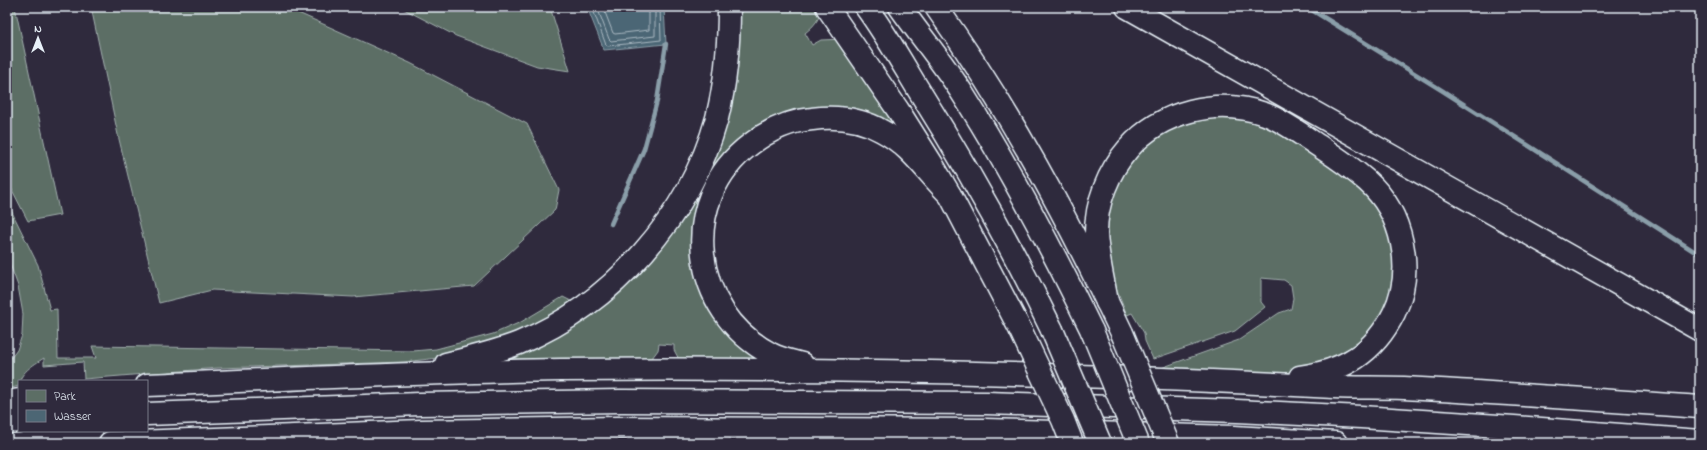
<svg xmlns="http://www.w3.org/2000/svg" width="1707" height="450" font-family="'Indie Flower',sans-serif">
<style>
.green{fill:#5c6e65;stroke:#a2b0ae}
.water{fill:#4c6674;stroke:#8a9ea9}
.lines{fill:none;stroke-linecap:round;stroke-linejoin:round}
.shore{stroke:#aab9c3;stroke-width:1}
.stream{stroke:#8a9ea9;stroke-width:4.5}
.motorway-casing{stroke:#e8f1f8;stroke-width:25}
.motorway{stroke:#2f2a3d;stroke-width:22}
.motorway-bridge-casing{stroke:#e8f1f8;stroke-width:25;stroke-linecap:butt}
.motorway-bridge{stroke:#2f2a3d;stroke-width:22}
</style>
<rect width="100%" height="100%" fill="#2f2a3d"/>
<filter id="ink" filterUnits="userSpaceOnUse"><feTurbulence type="fractalNoise" baseFrequency=".025" numOctaves="2"/><feDisplacementMap in="SourceGraphic" scale="8" xChannelSelector="R" yChannelSelector="G"/><feConvolveMatrix kernelMatrix="1 2 1 2 8 2 1 2 1" color-interpolation-filters="sRGB"/></filter>
<g filter="url(#ink)">
<!-- green -->
<g class="green">
<path d="M 7,7 L 15,7 L 60,215 L 28,221 L 7,180 Z"/>
<path d="M 91,7 L 285,7 L 410,63 L 527,124 L 559,190 L 555,210 L 474,286 L 353,297 L 212,290 L 159,303 L 118,135 Z"/>
<path d="M 400,7 L 550,7 L 570,71 L 537,66 L 456,36 Z"/>
<path d="M 737,7 L 822,7 C 820,19 814,26 805,33 L 812,45 L 821,40 L 846,39 L 907,135 L 869,115 L 740,143 L 696,264 L 769,361 L 681,363 L 674,350 L 674,345 L 659,344 L 658,350 L 646,366 L 469,367 L 507,355 L 681,213 Z"/>
<path d="M 1197,118 L 1241,118 L 1274,128 L 1341,171 L 1374,203 L 1390,233 L 1396,271 L 1388,304 L 1372,333 L 1341,359 L 1294,372 L 1273,373 L 1158,369 L 1239,340 L 1279,313 L 1291,309 L 1293,298 L 1291,285 L 1284,280 L 1261,278 L 1261,302 L 1265,307 L 1235,331 L 1153,359 L 1145,341 L 1144,333 L 1132,313 L 1127,315 L 1110,272 L 1106,252 L 1106,213 L 1126,165 L 1155,136 Z"/>
<path d="M 7,202 L 38,265 L 50,310 L 57,309 L 58,358 L 96,358 L 92,346 L 413,351 L 436,349 L 493,334 L 521,322 L 563,297 L 575,303 L 512,337 L 438,358 L 404,362 L 218,368 L 84,379 L 83,362 L 44,365 L 44,358 C 33,365 19,373 19,386 L 7,389 L 7,363 L 17,350 L 22,335 L 23,314 L 18,286 L 7,256 Z"/>
</g>
<!-- water -->
<path class="water" d="M 587,7 L 664,7 L 666,44 L 604,50 Z"/>
<g class="lines">
<!-- shore -->
<g class="shore">
<path d="M 592,7 L 606,45 L 608,46 L 661,40 L 660,7"/>
<path d="M 597,7 L 609,39 L 611,41 L 655,36 L 655,7"/>
<path d="M 603,7 L 613,33 L 615,34 L 649,30 L 649,7"/>
</g>
<!-- stream -->
<g class="stream">
<path d="M 1307,7 L 1443,91 L 1700,255"/>
<path d="M 611,224 L 644,149 L 657,101 L 666,44"/>
</g>
<defs>
<g id="motorway">
<path d="M 827,7 L 898,110 L 932,164 L 950,195 L 1020,329"/>
<path d="M 866,7 C 885,33 901,61 918,89 C 967,167 1012,247 1052,330"/>
<path d="M 900,7 C 921,37 945,65 964,96 C 1012,172 1053,251 1092,331"/>
<path d="M 936,7 C 1010,110 1068,219 1122,333"/>
<path d="M 1127,7 L 1700,330"/>
<path d="M 1107,302 C 1103,279 1097,256 1096,233 C 1096,203 1108,172 1128,149 C 1161,111 1217,97 1265,114 C 1284,121 1302,135 1319,146 C 1336,157 1352,168 1367,181 C 1403,213 1415,270 1394,313 C 1374,353 1344,371 1300,377"/>
<path d="M 446,364 C 471,358 496,352 519,343 C 613,304 690,216 717,118 C 726,82 729,45 729,7"/>
<path d="M 802,364 C 792,361 780,359 771,354 C 690,312 677,199 751,144 C 769,130 789,121 812,119 C 836,116 861,119 882,131 C 911,146 927,173 950,195"/>
<path d="M 147,385 C 285,379 423,372 561,370 C 818,368 1076,373 1334,387 C 1357,388 1380,387 1404,388 C 1503,393 1601,400 1700,407"/>
<path d="M 7,402 L 19,400"/>
<path d="M 147,414 L 420,404 L 621,401 L 987,403 L 1237,411 L 1361,417 L 1514,427 L 1700,441"/>
<path d="M 7,422 L 19,421"/>
<path d="M 110,443 L 421,431 L 617,428 L 985,430 L 1234,437 L 1336,443"/>
</g>
</defs>
<!-- motorway casing -->
<use href="#motorway" class="motorway-casing"/>
<!-- motorway -->
<use href="#motorway" class="motorway"/>
<defs>
<g id="motorway-bridge">
<path d="M 1020,329 L 1063,420 L 1072,443"/>
<path d="M 1052,330 L 1100,443"/>
<path d="M 1092,331 L 1138,443"/>
<path d="M 1122,333 L 1168,443"/>
</g>
</defs>
<!-- motorway-bridge casing -->
<use href="#motorway-bridge" class="motorway-bridge-casing"/>
<!-- motorway-bridge -->
<use href="#motorway-bridge" class="motorway-bridge"/>
</g>
</g>
<!-- margin -->
<rect width="1707" height="450" fill="none" stroke="#2f2a3d" stroke-width="24"/>
<rect x="12" y="12" width="1683" height="426" fill="none" stroke="#e8f1f8" stroke-width="1.5" filter="url(#ink)"/>
<!-- legend -->
<rect x="18" y="380" width="130" height="52" fill="#2f2a3d" stroke="#797a88"/>
<rect x="26" y="390" width="20" height="12" fill="#5c6e65" stroke="#797a88"/>
<text x="54" y="400" font-size="12" fill="#e8f1f8">Park</text>
<rect x="26" y="410" width="20" height="12" fill="#4c6674" stroke="#797a88"/>
<text x="54" y="420" font-size="12" fill="#e8f1f8">Wasser</text>
<!-- north arrow -->
<g transform="translate(38 38)" stroke="#2f2a3d" stroke-width="3" paint-order="stroke">
<path d="M0-3L7 15L0 10L-7 15Z" fill="#e8f1f8"/>
<text y="-6" font-size="11" font-weight="bold" text-anchor="middle" fill="#e8f1f8">N</text>
</g>
</svg>
